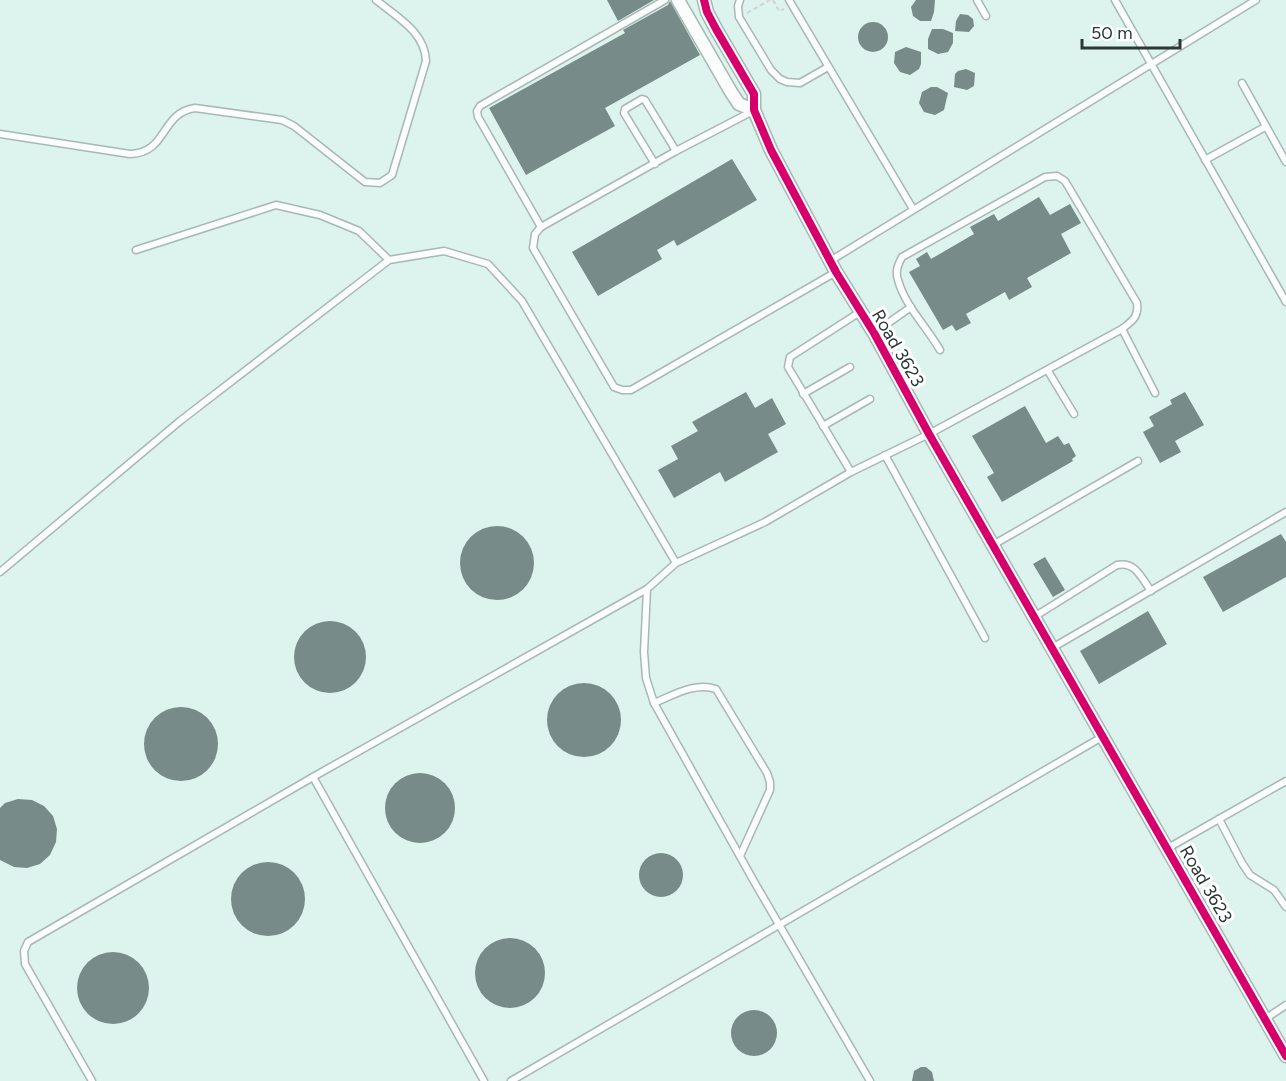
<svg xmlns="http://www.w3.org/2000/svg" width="1286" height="1081" font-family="Figtree,sans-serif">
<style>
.building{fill:#778b88}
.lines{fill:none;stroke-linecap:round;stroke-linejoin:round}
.lane-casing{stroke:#a7b8b5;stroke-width:9}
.street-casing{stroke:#a7b8b5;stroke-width:15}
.path{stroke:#cfd4d4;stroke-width:2;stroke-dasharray:4.5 3;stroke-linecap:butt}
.lane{stroke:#fafdfc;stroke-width:6}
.street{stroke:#fafdfc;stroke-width:12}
.cycleway-casing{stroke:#fff;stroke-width:11}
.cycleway{stroke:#d6006c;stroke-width:8}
.labels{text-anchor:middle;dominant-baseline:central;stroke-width:6;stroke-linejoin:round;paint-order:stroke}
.street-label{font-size:18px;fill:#293835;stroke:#fff}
</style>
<rect width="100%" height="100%" fill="#ddf3ee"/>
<!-- building -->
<g class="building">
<path d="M 607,0 L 654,0 L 618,21 Z"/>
<path d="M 916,0 L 935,0 L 934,12 L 931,21 L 920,21 L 913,16 L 911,7 Z"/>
<path d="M 670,1 L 700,55 L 605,108 L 615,126 L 526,175 L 489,108 L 625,33 L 623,30 L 668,5 Z"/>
<path d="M 960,14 L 968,15 L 973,19 L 974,26 L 969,32 L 955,31 L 956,21 Z"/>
<circle cx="873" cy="37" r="15"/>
<path d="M 932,29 L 943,29 L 953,33 L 953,43 L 948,52 L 938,54 L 928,49 L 928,39 Z"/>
<path d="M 906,47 L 921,52 L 921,64 L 919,69 L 910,75 L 900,72 L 894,63 L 895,52 Z"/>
<path d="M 966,69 L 975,73 L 974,86 L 967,90 L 954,87 L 955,74 L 958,71 Z"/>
<path d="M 931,87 L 937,87 L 948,93 L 944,110 L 935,115 L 924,112 L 919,103 L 922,92 Z"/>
<path d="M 732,159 L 757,200 L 677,246 L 674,240 L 657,250 L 662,259 L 598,296 L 572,252 Z"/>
<path d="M 1039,197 L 1050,215 L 1070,204 L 1081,223 L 1061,234 L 1071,253 L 1027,278 L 1032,287 L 1009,300 L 1005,292 L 966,314 L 971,323 L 956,331 L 952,325 L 943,330 L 909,272 L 920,266 L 916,259 L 927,252 L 931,259 L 974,234 L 970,227 L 994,214 L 998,221 Z"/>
<path d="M 746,392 L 755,408 L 772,398 L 786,424 L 768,434 L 778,452 L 725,482 L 720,472 L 674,498 L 658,470 L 678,459 L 671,446 L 698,431 L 692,422 Z"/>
<path d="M 1185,392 L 1204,425 L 1175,441 L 1181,452 L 1160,463 L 1143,432 L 1154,426 L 1149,417 L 1172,404 L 1170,400 Z"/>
<path d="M 1025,406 L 1046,443 L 1058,436 L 1064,445 L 1069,443 L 1076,456 L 1072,459 L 1073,461 L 1002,502 L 987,477 L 994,473 L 972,436 Z"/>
<circle cx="497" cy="563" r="37"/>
<path d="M 1281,534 L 1286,542 L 1286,577 L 1223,612 L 1203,577 Z"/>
<path d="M 1045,557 L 1065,590 L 1053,597 L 1033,564 Z"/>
<path d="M 1148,611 L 1167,644 L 1099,684 L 1080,651 Z"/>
<circle cx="330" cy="657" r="36"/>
<circle cx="584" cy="720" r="37"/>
<circle cx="181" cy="744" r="37"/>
<circle cx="420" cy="808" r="35"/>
<path d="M 18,799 L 32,800 L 44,806 L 53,816 L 57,829 L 56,842 L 50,855 L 40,864 L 27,868 L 14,867 L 0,860 L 0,808 L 5,803 Z"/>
<circle cx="661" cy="875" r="22"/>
<circle cx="268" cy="899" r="37"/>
<circle cx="510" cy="973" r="35"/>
<circle cx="113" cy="988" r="36"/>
<circle cx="754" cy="1033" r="23"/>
<path d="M 921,1067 L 926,1067 L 932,1072 L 934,1081 L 912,1081 L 914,1071 Z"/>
</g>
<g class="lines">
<defs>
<g id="lane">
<path d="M 740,0 L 738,6 L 739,17 L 771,70 L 780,79 L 787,82 L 800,83 L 828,67"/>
<path d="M 789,0 L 913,209"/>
<path d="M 977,0 L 986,16"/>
<path d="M 1115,0 L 1286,302"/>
<path d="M 1242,83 L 1286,162"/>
<path d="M 753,111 L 676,151 L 541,227 L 535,234 L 533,248 L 614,387 L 622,390 L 631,390 L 836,272"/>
<path d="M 0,134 L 130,154 C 168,153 160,113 195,108 L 282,120 L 294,126 L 365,182 L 380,183 L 392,175 L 426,61 C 425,32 397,17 376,0"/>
<path d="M 1205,160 L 1265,127"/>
<path d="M 655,164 L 624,113 L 625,109 L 642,99 L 645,100 L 676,151"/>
<path d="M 541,227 L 478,117 L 477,111 L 480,106 L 665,0"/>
<path d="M 136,250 L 276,205 L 320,215 L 359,231 L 389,260"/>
<path d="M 830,261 L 1256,0"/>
<path d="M 874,333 L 911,307"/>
<path d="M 940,350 C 927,327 905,306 898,280 C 895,271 898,265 902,257 L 1045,177 L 1057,176 L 1065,181 L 1137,303 C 1139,317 1132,321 1122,329"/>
<path d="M 1048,371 L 1074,414"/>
<path d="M 803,394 L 850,367"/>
<path d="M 823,426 L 870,399"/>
<path d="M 885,455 L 985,638"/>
<path d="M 851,472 L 788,367 L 790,357 L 860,312"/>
<path d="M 993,545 L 1138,461"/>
<path d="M 0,572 L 180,421 L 389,260 L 444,251 L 488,264 L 522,301 L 676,563"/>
<path d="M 1034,617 L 1117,565 C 1135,561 1141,577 1151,591"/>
<path d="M 1052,648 L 1286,512"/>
<path d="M 654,703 C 674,695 694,682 716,689 L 767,773 L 770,782 L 770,790 L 740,856"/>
<path d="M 313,777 L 484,1081"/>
<path d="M 1219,819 L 1242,863 L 1250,875 L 1274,890 L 1286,907"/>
<path d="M 1168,848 L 1286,781"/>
<path d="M 1265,1019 L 1286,1005"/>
<path d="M 92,1081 L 25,964 L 24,951 L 28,942 L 313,777 L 647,589"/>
<path d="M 511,1081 L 1102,737"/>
<path d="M 870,1081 L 756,885 L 654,703 L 646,678 L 644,652 L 647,589 L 676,563 L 765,522 L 851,472 L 929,434 L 1122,329 L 1155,393"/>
</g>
<g id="street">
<path d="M 678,0 L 731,92 L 739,104 L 754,110"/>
<path d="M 704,0 L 707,12 L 716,29 L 754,94 L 754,110 L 771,150 L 836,272 L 874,333 L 929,434 L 1286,1056"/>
</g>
</defs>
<!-- lane casing -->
<use href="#lane" class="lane-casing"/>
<!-- street casing -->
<use href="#street" class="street-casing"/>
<!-- path -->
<g class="path">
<path d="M 773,0 L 779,11 L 784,9"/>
<path d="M 747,13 L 770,0"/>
</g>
<!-- lane -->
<use href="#lane" class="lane"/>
<!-- street -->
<use href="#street" class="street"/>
<defs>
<path id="cycleway" d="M 704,0 L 707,12 L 716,29 L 754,94 L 754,110 L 771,150 L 836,272 L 874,333 L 929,434 L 1286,1056"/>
</defs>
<!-- cycleway casing -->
<use href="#cycleway" class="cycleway-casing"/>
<!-- cycleway -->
<use href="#cycleway" class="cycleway"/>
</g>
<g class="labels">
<!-- street labels -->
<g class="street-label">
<text transform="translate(898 348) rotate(60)">Road 3623</text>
<text transform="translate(1206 884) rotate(60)">Road 3623</text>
</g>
</g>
<!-- scale -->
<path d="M1082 39v9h98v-9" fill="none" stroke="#293835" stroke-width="3"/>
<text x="1091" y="39" font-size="18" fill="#293835" stroke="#ffffff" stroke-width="4.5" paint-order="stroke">50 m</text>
</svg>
